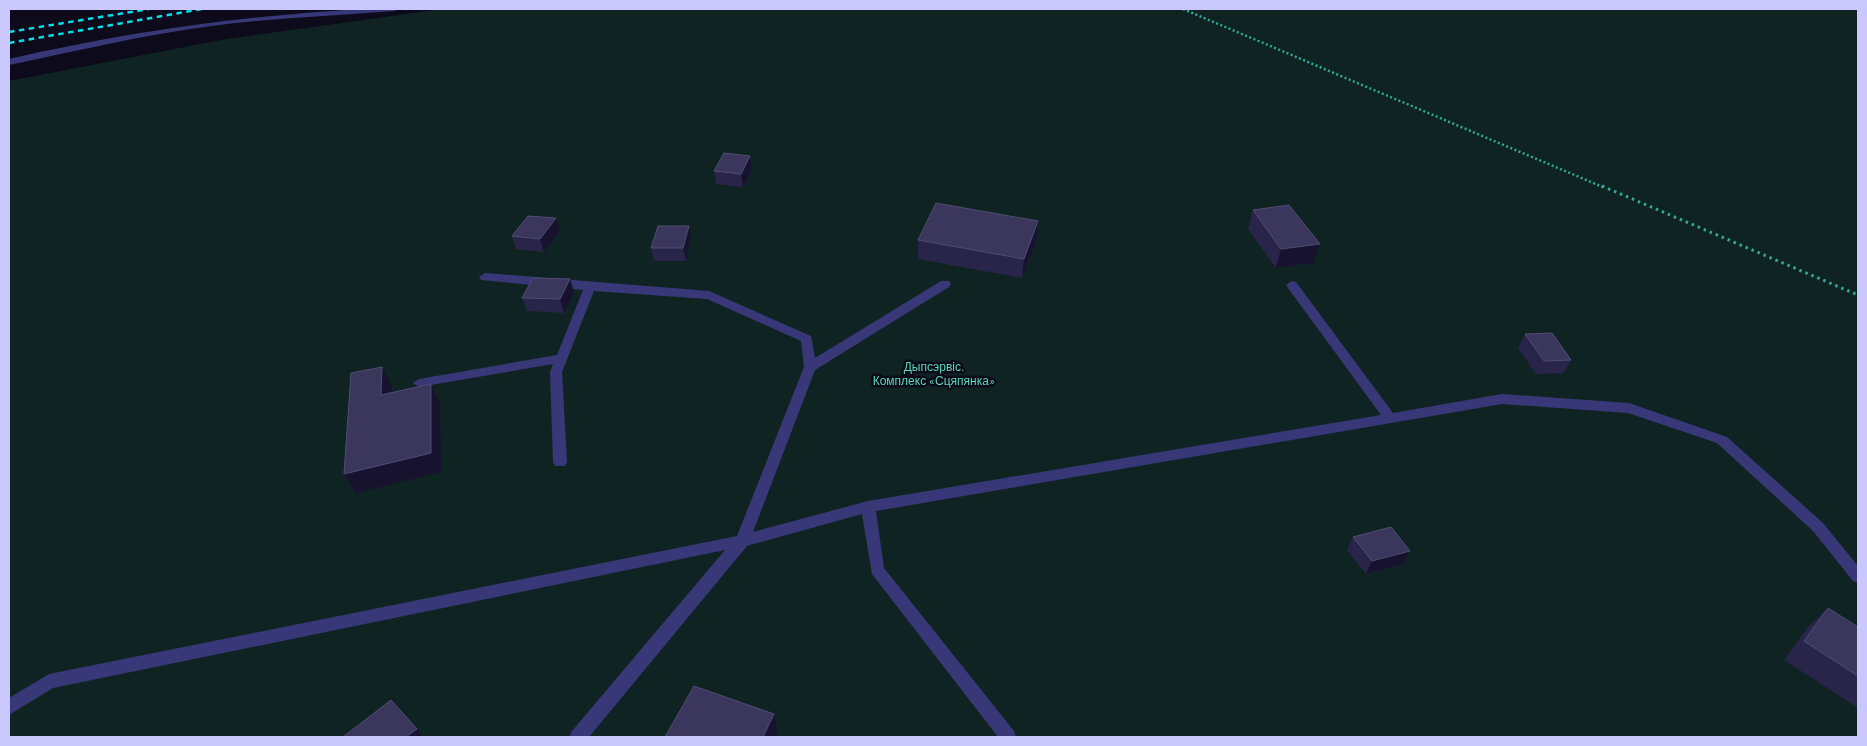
<svg xmlns="http://www.w3.org/2000/svg" width="1867" height="746" font-family="Barlow,sans-serif">
<style>
.green{fill:#0f2422}
.lines{fill:none;stroke-linecap:round;stroke-linejoin:round}
.path-far1{stroke:#30a89b;stroke-width:2.5;stroke-dasharray:2 2.5;stroke-linecap:butt}
.path{stroke:#30a89b;stroke-width:3;stroke-dasharray:2.5 4;stroke-linecap:butt}
.service{fill:#383878;fill-rule:evenodd}
.rail{stroke:#08dde8;stroke-width:2.5;stroke-dasharray:5.5 4.5;stroke-linecap:butt}
.wall{fill:#292449}
.shaded-wall{fill:#17132e}
.building{fill:#3a365c;stroke:#514c75}
.labels{text-anchor:middle;dominant-baseline:central;stroke-width:5;stroke-linejoin:round;paint-order:stroke}
.park-label{font-size:12px;fill:#57d9b2;stroke:#0d0b1b}
</style>
<rect width="100%" height="100%" fill="#0d0b1b"/>
<!-- green -->
<path class="green" d="M 442,9 L 1858,9 L 1858,737 L 9,737 L 9,81 L 221,40 Z"/>
<g class="lines">
<!-- path-far1 -->
<path class="path-far1" d="M 1183,9 L 1605,188"/>
<!-- path -->
<path class="path" d="M 1602,186 L 1858,295"/>
<!-- service -->
<g class="service">
<path d="M 362,9 L 398,9 L 394,11 C 333,16 272,18 211,26 C 143,35 76,51 9,65 L 9,59 C 127,32 240,16 362,9 Z"/>
<path d="M 485,273 L 709,291 L 811,336 L 815,358 L 941,281 L 949,281 L 951,284 L 949,287 L 815,370 L 753,532 L 868,501 L 1381,415 L 1288,288 L 1286,285 L 1292,281 L 1296,282 L 1393,413 L 1502,394 L 1629,403 L 1727,437 L 1823,523 L 1858,566 L 1858,583 L 1853,581 L 1813,531 L 1717,443 L 1628,413 L 1502,404 L 876,511 L 884,568 L 1014,731 L 1016,737 L 998,737 L 872,574 L 862,514 L 747,546 L 589,737 L 569,737 L 572,731 L 725,550 L 53,688 L 9,715 L 9,698 L 49,674 L 737,536 L 804,367 L 801,341 L 707,299 L 594,291 L 562,372 L 567,462 L 565,466 L 555,466 L 553,462 L 550,372 L 553,364 L 419,387 L 413,383 L 419,379 L 557,355 L 583,290 L 481,280 L 479,277 Z"/>
</g>
<!-- rail -->
<g class="rail">
<path d="M 9,32 L 149,9"/>
<path d="M 9,43 L 202,9"/>
</g>
</g>
<!-- wall -->
<g class="wall">
<path d="M 750,156 L 752,169 L 743,187 L 716,184 L 714,171 Z"/>
<path d="M 1253,210 L 1313,263 L 1276,268 L 1248,229 Z"/>
<path d="M 1038,221 L 1037,240 L 1022,278 L 918,259 L 918,240 Z"/>
<path d="M 560,231 L 544,252 L 516,249 L 512,236 Z"/>
<path d="M 691,239 L 686,261 L 654,261 L 651,248 Z"/>
<path d="M 570,279 L 574,292 L 564,313 L 527,311 L 522,298 Z"/>
<path d="M 1525,334 L 1571,360 L 1563,373 L 1536,374 L 1518,348 Z"/>
<path d="M 1353,537 L 1403,564 L 1366,574 L 1347,550 Z"/>
<path d="M 1828,608 L 1858,627 L 1858,708 L 1784,660 L 1808,627 Z"/>
</g>
<!-- shaded-wall -->
<g class="shaded-wall">
<path d="M 750,156 L 752,169 L 743,187 L 741,174 Z"/>
<path d="M 556,218 L 560,231 L 544,252 L 540,239 Z"/>
<path d="M 1038,221 L 1037,240 L 1022,278 L 1024,259 Z"/>
<path d="M 689,226 L 691,239 L 686,261 L 683,248 Z"/>
<path d="M 1320,244 L 1313,263 L 1276,268 L 1281,249 Z"/>
<path d="M 570,279 L 574,292 L 564,313 L 560,299 Z"/>
<path d="M 382,367 L 392,386 L 391,414 L 381,395 Z"/>
<path d="M 431,384 L 440,403 L 441,472 L 356,493 L 344,474 Z"/>
<path d="M 1410,551 L 1403,564 L 1366,574 L 1372,561 Z"/>
<path d="M 774,714 L 778,732 L 775,737 L 763,737 Z"/>
<path d="M 417,729 L 423,737 L 406,737 Z"/>
</g>
<!-- building -->
<g class="building">
<path d="M 724,153 L 750,156 L 741,174 L 714,171 Z"/>
<path d="M 936,203 L 1038,221 L 1024,259 L 918,240 Z"/>
<path d="M 1289,205 L 1320,244 L 1281,249 L 1253,210 Z"/>
<path d="M 528,216 L 556,218 L 540,239 L 512,236 Z"/>
<path d="M 658,226 L 689,226 L 683,248 L 651,248 Z"/>
<path d="M 533,278 L 570,279 L 560,299 L 522,298 Z"/>
<path d="M 1552,333 L 1571,360 L 1544,361 L 1525,334 Z"/>
<path d="M 382,367 L 381,395 L 431,384 L 431,453 L 344,474 L 351,373 Z"/>
<path d="M 1391,527 L 1410,551 L 1372,561 L 1353,537 Z"/>
<path d="M 1828,608 L 1858,627 L 1858,676 L 1804,641 Z"/>
<path d="M 694,686 L 774,714 L 763,737 L 665,737 Z"/>
<path d="M 391,700 L 417,729 L 406,737 L 343,737 Z"/>
</g>
<g class="labels">
<!-- park labels -->
<g class="park-label">
<text x="934" y="366">Дыпсэрвіс.<tspan x="934" dy="14">Комплекс «Сцяпянка»</tspan></text>
</g>
</g>
<!-- border -->
<rect width="1867" height="746" fill="none" stroke="#cac7fd" stroke-width="20"/>
</svg>
